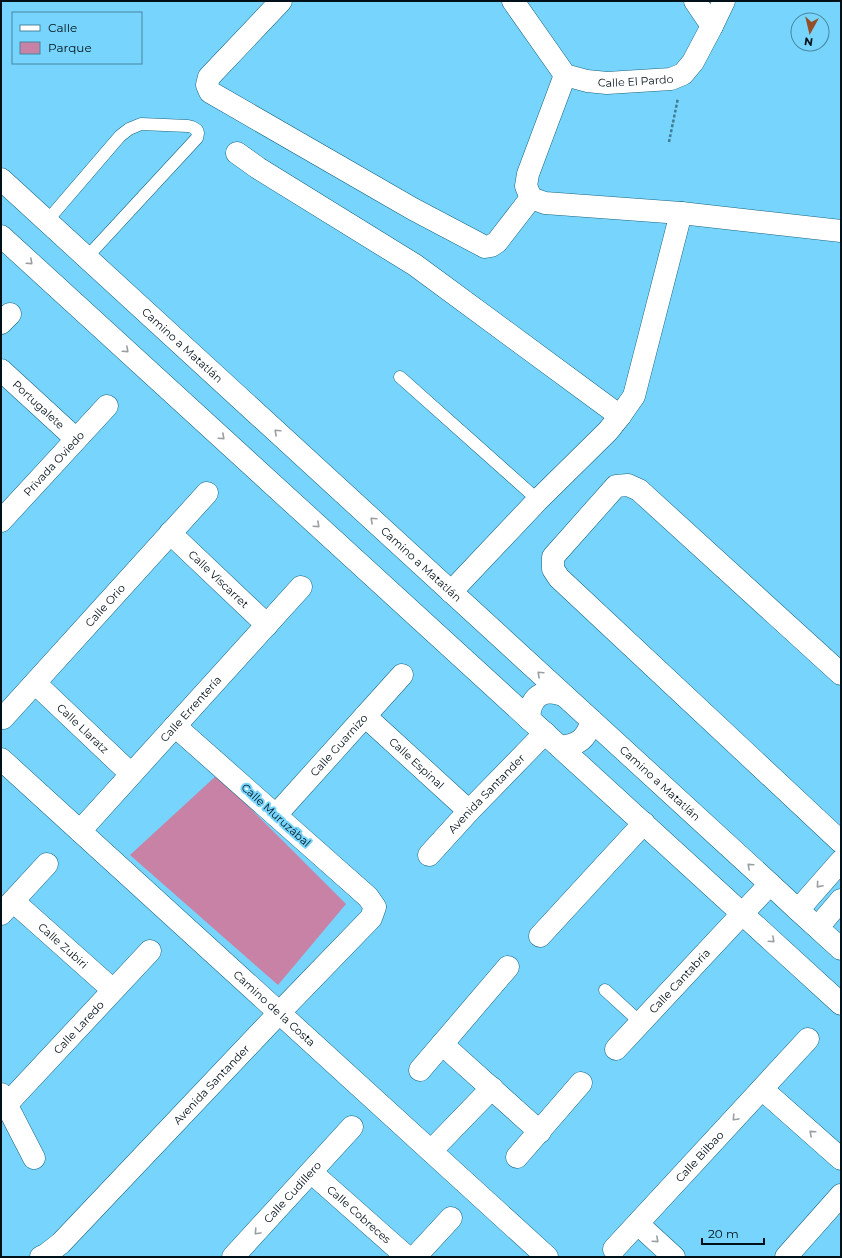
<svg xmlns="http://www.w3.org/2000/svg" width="842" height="1258" font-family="Montserrat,sans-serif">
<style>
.green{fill:#c882a6}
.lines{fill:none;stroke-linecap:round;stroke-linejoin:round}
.lane-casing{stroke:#166581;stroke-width:13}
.street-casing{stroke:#166581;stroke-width:23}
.secondary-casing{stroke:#166581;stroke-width:23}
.path{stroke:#417c95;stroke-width:2.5;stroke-dasharray:3 2;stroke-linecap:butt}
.lane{stroke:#fff;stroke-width:12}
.street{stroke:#fff;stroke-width:22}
.secondary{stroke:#fff;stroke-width:22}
.oneway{stroke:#999fa3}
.labels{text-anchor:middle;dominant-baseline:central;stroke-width:4;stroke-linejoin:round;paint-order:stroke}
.street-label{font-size:11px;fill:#001018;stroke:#77d5fd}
</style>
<rect width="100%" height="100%" fill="#77d5fd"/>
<!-- green -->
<path class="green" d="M 217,775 L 346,904 L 278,985 L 130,855 Z"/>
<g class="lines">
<defs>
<g id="lane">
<path d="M 47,221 L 120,136 L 129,129 L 141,124 L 188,126 L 192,127 L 197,130 L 198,133 L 197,138 L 87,257"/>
<path d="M 400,377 L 538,500"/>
<path d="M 605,990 L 641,1023"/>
</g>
<g id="street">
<path d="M 281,1 L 209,77 L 207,85 L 210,92 L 413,209 L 485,247 L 491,246 L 497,242 L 531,198"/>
<path id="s1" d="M 513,1 L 565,75 L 587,81 L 607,83 L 671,79 L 683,74 L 693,62 L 712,26 L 724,1"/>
<path d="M 695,1 L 712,26"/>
<path d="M 565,75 L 528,174 L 526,186 L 531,198 L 545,203 L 681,213 L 841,231"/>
<path d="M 237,153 L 258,168 L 415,265 L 620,416"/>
<path d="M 1,323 L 10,314"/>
<path id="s2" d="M 1,370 L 76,439"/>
<path id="s3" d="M 1,521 L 107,406"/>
<path id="s4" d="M 170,533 L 267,625"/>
<path d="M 451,592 L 538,500 L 608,431 L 620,416 L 634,396 L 681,213"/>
<path d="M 841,674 L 639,490 L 628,485 L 616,486 L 553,557 L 553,569 L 559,578 L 841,842"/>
<path id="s5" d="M 35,683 L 131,774"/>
<path id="s6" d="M 365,716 L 469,811"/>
<path id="s7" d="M 3,718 L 207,493"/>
<path id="s8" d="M 1,759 L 547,1257"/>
<path id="s9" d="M 276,815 L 402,675"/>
<path id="s10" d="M 80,831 L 301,587"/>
<path id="s11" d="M 429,855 L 469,811 L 545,733"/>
<path id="s12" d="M 13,901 L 113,990"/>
<path d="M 798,910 L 841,861"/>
<path d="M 1,914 L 47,864"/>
<path d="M 818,927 L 841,900"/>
<path d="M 540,936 L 644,823"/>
<path d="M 442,1044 L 540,1132"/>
<path id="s13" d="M 616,1049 L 770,884"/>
<path d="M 420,1070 L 508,967"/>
<path d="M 762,1089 L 841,1159"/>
<path d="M 1,1094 L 34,1158"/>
<path id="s14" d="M 7,1104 L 150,951"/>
<path d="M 431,1151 L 492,1088"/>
<path d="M 517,1157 L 581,1083"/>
<path id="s15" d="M 311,1172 L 407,1257"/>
<path d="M 638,1224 L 674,1257"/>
<path id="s16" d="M 614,1249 L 808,1039"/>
<path id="s17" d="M 41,1257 L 47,1254 L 61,1243 L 280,1012 L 371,918 L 375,907 L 368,897 L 175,726"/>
<path id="s18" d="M 233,1257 L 352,1127"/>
<path d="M 415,1257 L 451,1218"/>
<path d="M 786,1257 L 841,1195"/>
</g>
<g id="secondary">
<path id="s19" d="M 1,179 L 770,884 L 798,910 L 841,949"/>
<path d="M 1,236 L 841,1004"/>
<path d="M 529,719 C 530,697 542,688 563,695"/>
<path d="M 560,747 C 579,745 586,739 592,721"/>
</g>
</defs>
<!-- lane casing -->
<use href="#lane" class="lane-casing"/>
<!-- street casing -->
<use href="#street" class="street-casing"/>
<!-- secondary casing -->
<use href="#secondary" class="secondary-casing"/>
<!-- path -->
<path class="path" d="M 669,142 L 678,98"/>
<!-- lane -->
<use href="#lane" class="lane"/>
<!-- street -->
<use href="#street" class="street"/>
<!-- secondary -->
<use href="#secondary" class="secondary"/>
</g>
<!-- one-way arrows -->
<defs><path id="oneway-chevron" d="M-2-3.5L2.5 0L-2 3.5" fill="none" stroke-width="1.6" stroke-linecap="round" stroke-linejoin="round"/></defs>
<g class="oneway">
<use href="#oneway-chevron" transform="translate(30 262) rotate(42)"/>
<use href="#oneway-chevron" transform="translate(126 350) rotate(42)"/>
<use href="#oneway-chevron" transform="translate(277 432) rotate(-137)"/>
<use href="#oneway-chevron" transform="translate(222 437) rotate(42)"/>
<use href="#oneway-chevron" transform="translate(373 520) rotate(-137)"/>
<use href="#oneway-chevron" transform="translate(317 525) rotate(42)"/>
<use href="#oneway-chevron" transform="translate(540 674) rotate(-137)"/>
<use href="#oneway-chevron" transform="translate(750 866) rotate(-138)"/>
<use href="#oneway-chevron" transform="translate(819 885) rotate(131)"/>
<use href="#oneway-chevron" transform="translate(772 940) rotate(42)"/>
<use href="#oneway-chevron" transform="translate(735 1118) rotate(133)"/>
<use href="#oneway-chevron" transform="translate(812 1133) rotate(-138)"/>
<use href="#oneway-chevron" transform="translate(257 1232) rotate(133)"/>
<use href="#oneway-chevron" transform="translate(656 1240) rotate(42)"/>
</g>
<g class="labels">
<!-- street labels -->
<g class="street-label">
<text stroke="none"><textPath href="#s1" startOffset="162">Calle El Pardo</textPath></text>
<text stroke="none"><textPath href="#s19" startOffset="246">Camino a Matatlán</textPath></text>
<text stroke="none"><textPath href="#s2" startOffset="51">Portugalete</textPath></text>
<text stroke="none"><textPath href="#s3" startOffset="78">Privada Oviedo</textPath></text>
<text stroke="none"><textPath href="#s19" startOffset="570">Camino a Matatlán</textPath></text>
<text stroke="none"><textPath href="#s4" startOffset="67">Calle Viscarret</textPath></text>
<text stroke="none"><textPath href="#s7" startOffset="152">Calle Orio</textPath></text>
<text stroke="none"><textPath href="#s10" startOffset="165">Calle Errentería</textPath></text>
<text stroke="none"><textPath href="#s5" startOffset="66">Calle Llaratz</textPath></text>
<text stroke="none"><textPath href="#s9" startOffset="94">Calle Guarnizo</textPath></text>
<text stroke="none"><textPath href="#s6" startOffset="70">Calle Espinal</textPath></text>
<text stroke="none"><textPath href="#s19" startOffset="894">Camino a Matatlán</textPath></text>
<text stroke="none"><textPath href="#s11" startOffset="84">Avenida Santander</textPath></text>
<text transform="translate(276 815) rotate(42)">Calle Muruzábal</text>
<text stroke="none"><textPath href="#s12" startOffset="67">Calle Zubiri</textPath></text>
<text stroke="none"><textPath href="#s13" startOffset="93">Calle Cantabria</textPath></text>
<text stroke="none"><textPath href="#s8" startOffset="370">Camino de la Costa</textPath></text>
<text stroke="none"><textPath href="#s14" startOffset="105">Calle Laredo</textPath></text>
<text stroke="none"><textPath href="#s17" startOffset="243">Avenida Santander</textPath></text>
<text stroke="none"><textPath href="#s16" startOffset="126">Calle Bilbao</textPath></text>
<text stroke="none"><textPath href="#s18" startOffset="88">Calle Cudillero</textPath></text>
<text stroke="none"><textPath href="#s15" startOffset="64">Calle Cobreces</textPath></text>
</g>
</g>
<!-- border -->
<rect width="842" height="1258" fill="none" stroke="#001018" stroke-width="4"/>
<!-- legend -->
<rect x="12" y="12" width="130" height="52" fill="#77d5fd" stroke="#4786a1"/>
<rect x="20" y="25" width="20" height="6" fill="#ffffff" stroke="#4786a1"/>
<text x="48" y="32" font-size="12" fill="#001018">Calle</text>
<rect x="20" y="42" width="20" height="12" fill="#c882a6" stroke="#4786a1"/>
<text x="48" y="52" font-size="12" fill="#001018">Parque</text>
<!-- north arrow -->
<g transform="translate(810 32) rotate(188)"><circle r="19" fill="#77d5fd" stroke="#4786a1"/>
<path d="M0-3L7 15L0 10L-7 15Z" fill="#944e27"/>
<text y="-6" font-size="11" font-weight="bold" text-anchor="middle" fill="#001018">N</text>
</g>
<!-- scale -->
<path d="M702 1238v6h62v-6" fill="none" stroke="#001018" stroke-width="2"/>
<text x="708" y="1238" font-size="12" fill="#001018" stroke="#77d5fd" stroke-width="3" paint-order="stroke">20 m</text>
</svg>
